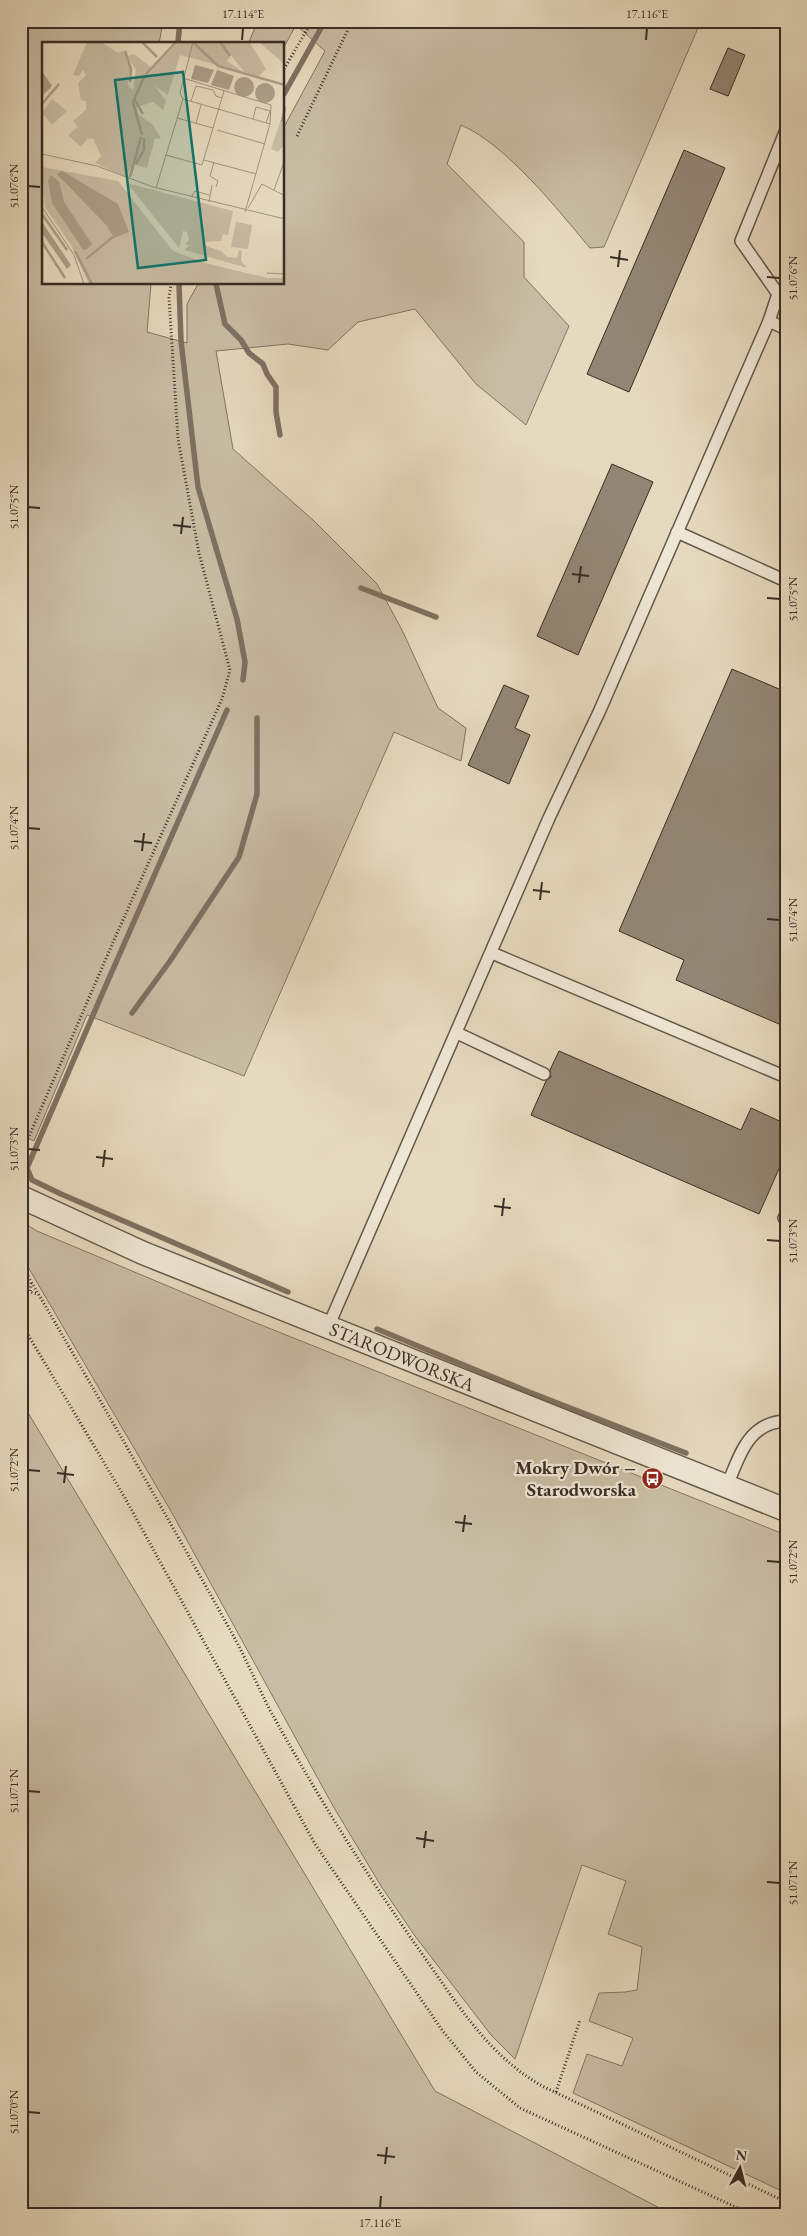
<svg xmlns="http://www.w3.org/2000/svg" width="807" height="2236" font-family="'EB Garamond',serif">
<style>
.green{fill:#c8bda4;stroke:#807564}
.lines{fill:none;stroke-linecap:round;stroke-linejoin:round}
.stream{stroke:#7d7162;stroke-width:5.5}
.building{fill:#928775;stroke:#382d25}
.lane-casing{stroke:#64584b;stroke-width:14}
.street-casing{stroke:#64584b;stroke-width:25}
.path{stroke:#382d25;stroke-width:3;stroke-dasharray:1 2.5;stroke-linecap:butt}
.lane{stroke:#efe7d5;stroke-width:11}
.street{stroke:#efe7d5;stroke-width:22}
.ticks{fill:none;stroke:#382d25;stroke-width:2}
.labels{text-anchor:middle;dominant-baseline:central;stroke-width:4.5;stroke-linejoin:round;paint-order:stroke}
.street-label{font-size:19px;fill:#382d25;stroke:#efe7d5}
.poi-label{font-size:19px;font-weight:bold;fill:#382d25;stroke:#efe7d5;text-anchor:end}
.inset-river{fill:none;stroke:#ab9f8a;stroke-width:2.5}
.inset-road{fill:none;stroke:#a09581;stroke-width:1}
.view{fill:#0f766e;fill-opacity:0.15;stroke:#0f766e;stroke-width:2.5}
.inset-edge{fill:none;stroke:#382d25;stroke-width:2.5}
.neatline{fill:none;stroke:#382d25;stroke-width:2}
.ticks-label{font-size:12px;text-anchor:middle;fill:#382d25}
</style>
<rect width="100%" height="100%" fill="#e6dabe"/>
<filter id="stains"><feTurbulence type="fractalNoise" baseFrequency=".004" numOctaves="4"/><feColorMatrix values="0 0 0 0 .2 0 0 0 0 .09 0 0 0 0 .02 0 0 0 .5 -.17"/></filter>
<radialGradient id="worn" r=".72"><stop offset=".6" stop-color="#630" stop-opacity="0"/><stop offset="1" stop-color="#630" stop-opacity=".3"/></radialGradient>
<!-- green -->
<g class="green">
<path d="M 21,21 L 163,21 L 159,44 L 44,44 L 44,284 L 151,284 L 147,332 L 187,343 L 187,304 L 198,284 L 284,284 L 284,127 L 325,51 L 296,25 L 284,47 L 284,44 L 248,44 L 258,21 L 701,21 L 604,247 L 590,248 C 558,210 507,145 461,125 L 447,164 L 524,242 L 524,277 L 569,326 L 526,425 L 476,384 L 415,309 L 358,322 L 328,350 L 288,344 L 216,351 L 233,449 L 314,521 L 377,584 L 402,630 L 438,708 L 466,728 L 461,761 L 394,732 L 244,1076 L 87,1015 L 34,1141 L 21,1135 Z"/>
<path d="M 21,1221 L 37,1231 L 251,1321 L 786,1535 L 786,2193 L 573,2093 L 587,2054 L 622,2066 L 633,2038 L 589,2021 L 599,1993 L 625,1992 L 637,1990 L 642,1947 L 608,1934 L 626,1881 L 582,1865 L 515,2059 L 491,2035 L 415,1936 L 381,1886 L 333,1806 L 172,1513 L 21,1255 Z"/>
<path d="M 21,1401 L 435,2091 L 673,2215 L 21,2215 Z"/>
</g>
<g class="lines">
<!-- stream -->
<g class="stream">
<path d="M 178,42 L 180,21"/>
<path d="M 284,94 L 325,21"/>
<path d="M 179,284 L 181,341 L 198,487 L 237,619 L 245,662 L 243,680"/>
<path d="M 216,284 L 225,324 L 241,340 L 249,353 L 263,364 L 267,374 L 276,387 L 276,412 L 280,435"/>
<path d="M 361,588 L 436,617"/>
<path d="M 227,710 L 103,992 L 27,1168 L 32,1180 L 61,1194 L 288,1292"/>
<path d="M 132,1013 L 170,961 L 239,857 L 257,794 L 257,718"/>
<path d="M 377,1329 L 529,1392 L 686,1453"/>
</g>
</g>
<!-- building -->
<g class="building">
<path d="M 728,48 L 745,55 L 728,96 L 710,89 Z"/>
<path d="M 684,150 L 725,168 L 629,392 L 587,374 Z"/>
<path d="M 612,464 L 653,482 L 578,655 L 537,636 Z"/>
<path d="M 732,669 L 786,692 L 786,1027 L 676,980 L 684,960 L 619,931 Z"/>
<path d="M 504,685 L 529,696 L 515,728 L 530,735 L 509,784 L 468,765 Z"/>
<path d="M 559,1051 L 741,1130 L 751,1108 L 786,1124 L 786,1153 L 759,1214 L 531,1115 L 546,1081 L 551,1077 L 550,1070 Z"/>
</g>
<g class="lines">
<defs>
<g id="lane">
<path d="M 769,321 L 778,294 L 741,241 L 786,130"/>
<path d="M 677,532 L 786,581"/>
<path d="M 492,953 L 786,1077"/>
<path d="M 457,1033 L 544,1074"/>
<path d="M 784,1218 L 786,1215"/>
<path d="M 328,1327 L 549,818 L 600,710 L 769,321 L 786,329"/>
<path d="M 727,1486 C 739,1457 748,1422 786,1421"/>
</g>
<path id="street" d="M 21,1197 L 143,1253 L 786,1510"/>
</defs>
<!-- lane casing -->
<use href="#lane" class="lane-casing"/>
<!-- street casing -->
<use href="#street" class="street-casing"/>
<!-- path -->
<g class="path">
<path d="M 284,69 L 312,21"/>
<path d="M 297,136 L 352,21"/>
<path d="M 21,1155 L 114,940 L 222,699 L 230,670 L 199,553 L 178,439 L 169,298 L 171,284"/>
<path d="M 21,1264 C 93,1388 165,1512 234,1637 C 247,1661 258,1687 271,1712 C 318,1797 369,1879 425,1958 C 459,2007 491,2058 544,2087 L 786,2202"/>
<path d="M 31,1283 L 30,1292 L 38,1294"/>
<path d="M 21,1323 L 125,1498 L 315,1844 L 442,2030 L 476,2072 L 520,2108 L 753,2215"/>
<path d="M 780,1487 L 786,1472"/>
<path d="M 556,2092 L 580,2020"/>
</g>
<!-- lane -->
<use href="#lane" class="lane"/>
<!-- street -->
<use href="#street" class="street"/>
</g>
<!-- ticks -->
<path class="ticks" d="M 242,40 L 243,28M 646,40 L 647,28M 28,186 L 40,187M 610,257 L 628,260M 618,267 L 620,250M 767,277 L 780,278M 28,507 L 40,508M 173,525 L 191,527M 181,534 L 183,517M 572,574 L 589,576M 579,583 L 581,566M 767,598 L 780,599M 28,828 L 40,829M 134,841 L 152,843M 142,851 L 144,833M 533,890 L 550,892M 540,900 L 542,882M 767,919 L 780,920M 28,1149 L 40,1150M 96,1157 L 113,1159M 103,1167 L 105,1150M 494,1206 L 511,1208M 502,1216 L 504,1198M 767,1240 L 780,1241M 28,1470 L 40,1471M 57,1473 L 74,1475M 64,1483 L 66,1466M 455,1522 L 472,1524M 463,1532 L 465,1515M 767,1561 L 780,1562M 28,1791 L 40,1792M 416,1838 L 434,1841M 424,1848 L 426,1831M 767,1882 L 780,1883M 28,2112 L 40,2113M 377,2155 L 395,2157M 385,2164 L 387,2147M 380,2208 L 381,2196"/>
<!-- icons -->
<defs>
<symbol id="bus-disc" viewBox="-11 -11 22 22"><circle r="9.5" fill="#8f2418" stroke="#efe7d5"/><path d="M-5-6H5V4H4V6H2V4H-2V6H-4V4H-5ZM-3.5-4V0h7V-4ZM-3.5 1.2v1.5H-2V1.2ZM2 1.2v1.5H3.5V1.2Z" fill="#fff"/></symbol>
</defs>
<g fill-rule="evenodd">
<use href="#bus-disc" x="640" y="1466" width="25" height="25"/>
</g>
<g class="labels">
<!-- street labels -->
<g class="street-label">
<text transform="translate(402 1357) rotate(22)">STARODWORSKA</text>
</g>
<!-- poi labels -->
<g class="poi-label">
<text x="636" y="1467">Mokry Dwór –<tspan x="636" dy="22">Starodworska</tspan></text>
</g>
</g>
<!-- overview -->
<g transform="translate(42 42)">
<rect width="242" height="242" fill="#e6dabe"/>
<path d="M 45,0 L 59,0 L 76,11 L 82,9 L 88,28 L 86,43 L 91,49 L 94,28 L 85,14 L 92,12 L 110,26 L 136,0 L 208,1 L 224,27 L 216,35 L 202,30 L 189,13 L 185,19 L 201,30 L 138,13 L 126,53 L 113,44 L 124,59 L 121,68 L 111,60 L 95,65 L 97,73 L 111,83 L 119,97 L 113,96 L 105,126 L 91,122 L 84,135 L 53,121 L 59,114 L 51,96 L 45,97 L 39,105 L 26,93 L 36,85 L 31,79 L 44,68 L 44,59 L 39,58 L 36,41 L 44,33 L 41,28 L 37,34 L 31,33 ZM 217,0 L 242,0 L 242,23 L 242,22 ZM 10,57 L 25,69 L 10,83 L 0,71 ZM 242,68 L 242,103 L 236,110 L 229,107 ZM 0,125 L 76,139 L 131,209 L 163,221 L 226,236 L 242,236 L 242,242 L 47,242 L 29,203 L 3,165 ZM 85,141 L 191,169 L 186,193 L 181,192 L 179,199 L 162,200 L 161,203 L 179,209 L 185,215 L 195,216 L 197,208 L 200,209 L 199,219 L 205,226 L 143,208 L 147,203 L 143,202 L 147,198 L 145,190 L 141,189 L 137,206 ZM 194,180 L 210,183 L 206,207 L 189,205 Z" fill="#c8bda4"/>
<path d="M 153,23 L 172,28 L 166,41 L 149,37 ZM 175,28 L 192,34 L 187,48 L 169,43 ZM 0,29 L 10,44 L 1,53 L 0,53 ZM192 45a10 10 0 1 1 20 0a10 10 0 1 1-20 0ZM213 51a10 10 0 1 1 20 0a10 10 0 1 1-20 0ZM 20,129 L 76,162 L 87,190 L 72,196 L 65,184 L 15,132 ZM 9,133 L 17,140 L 22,160 L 50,202 L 45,207 L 41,208 L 10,161 L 6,139 ZM 0,180 L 29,223 L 25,227 L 0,191 Z" fill="#ab9f8a"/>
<path class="inset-river" d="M 100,0 L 115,15M 178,0 L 188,14M 152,1 L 176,24 L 243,43M 83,9 L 89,27 L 88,40M 104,32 L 134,0M 93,58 L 101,72M 0,62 L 17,42M 240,80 L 243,65M 100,93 L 91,60 L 103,33M 94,122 L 102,108 L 102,96M 88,135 L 99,95M 0,172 L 25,208M 0,200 L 23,236M 33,209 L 50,242M 44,217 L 71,195"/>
<path class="inset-road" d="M 141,36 L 229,63 L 228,82M 141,57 L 138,51 L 151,0M 149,59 L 154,44 L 171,48 L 174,54 L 180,56M 135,76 L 171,86M 211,77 L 214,65 L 228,69 L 224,81M 154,81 L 159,63M 175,88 L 223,102M 0,112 L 55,124 L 111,145 L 243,177M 124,113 L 160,123 L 182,49M 162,118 L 214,132M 172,120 L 168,134 L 176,139 L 174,145M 114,146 L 141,57 L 228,82 L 203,170M 232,148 L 243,117M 149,155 L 153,149 L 167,153M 167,160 L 170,143M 0,165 L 32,213 L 42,242M 206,166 L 220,142 L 243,154M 225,231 L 243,232"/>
<path class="view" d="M 141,30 L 164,218 L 96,226 L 73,38 Z"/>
<rect width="242" height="242" class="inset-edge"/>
</g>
<!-- margin -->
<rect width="807" height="2236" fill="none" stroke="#e6dabe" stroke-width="55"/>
<!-- north arrow -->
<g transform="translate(740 2168) rotate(7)" stroke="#efe7d5" stroke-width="4" paint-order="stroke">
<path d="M0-4L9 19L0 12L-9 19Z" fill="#382d25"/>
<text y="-8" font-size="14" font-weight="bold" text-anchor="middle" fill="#382d25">N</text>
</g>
<rect x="28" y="28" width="752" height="2180" class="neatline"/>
<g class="ticks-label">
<text x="243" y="18">17.114°E</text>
<text x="647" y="18">17.116°E</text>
<text transform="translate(14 186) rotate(-90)" y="4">51.076°N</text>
<text transform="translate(793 278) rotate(-90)" y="4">51.076°N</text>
<text transform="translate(14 507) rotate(-90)" y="4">51.075°N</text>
<text transform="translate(793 599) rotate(-90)" y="4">51.075°N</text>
<text transform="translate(14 828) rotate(-90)" y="4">51.074°N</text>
<text transform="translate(793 920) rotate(-90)" y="4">51.074°N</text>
<text transform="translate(14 1149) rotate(-90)" y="4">51.073°N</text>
<text transform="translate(793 1241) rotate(-90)" y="4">51.073°N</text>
<text transform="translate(14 1470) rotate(-90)" y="4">51.072°N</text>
<text transform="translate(793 1562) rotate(-90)" y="4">51.072°N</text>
<text transform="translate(14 1791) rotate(-90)" y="4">51.071°N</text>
<text transform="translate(793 1883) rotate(-90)" y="4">51.071°N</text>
<text transform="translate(14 2112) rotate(-90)" y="4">51.070°N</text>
<text x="380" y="2227">17.116°E</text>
</g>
<rect width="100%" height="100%" filter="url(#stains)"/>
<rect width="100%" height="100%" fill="url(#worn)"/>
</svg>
